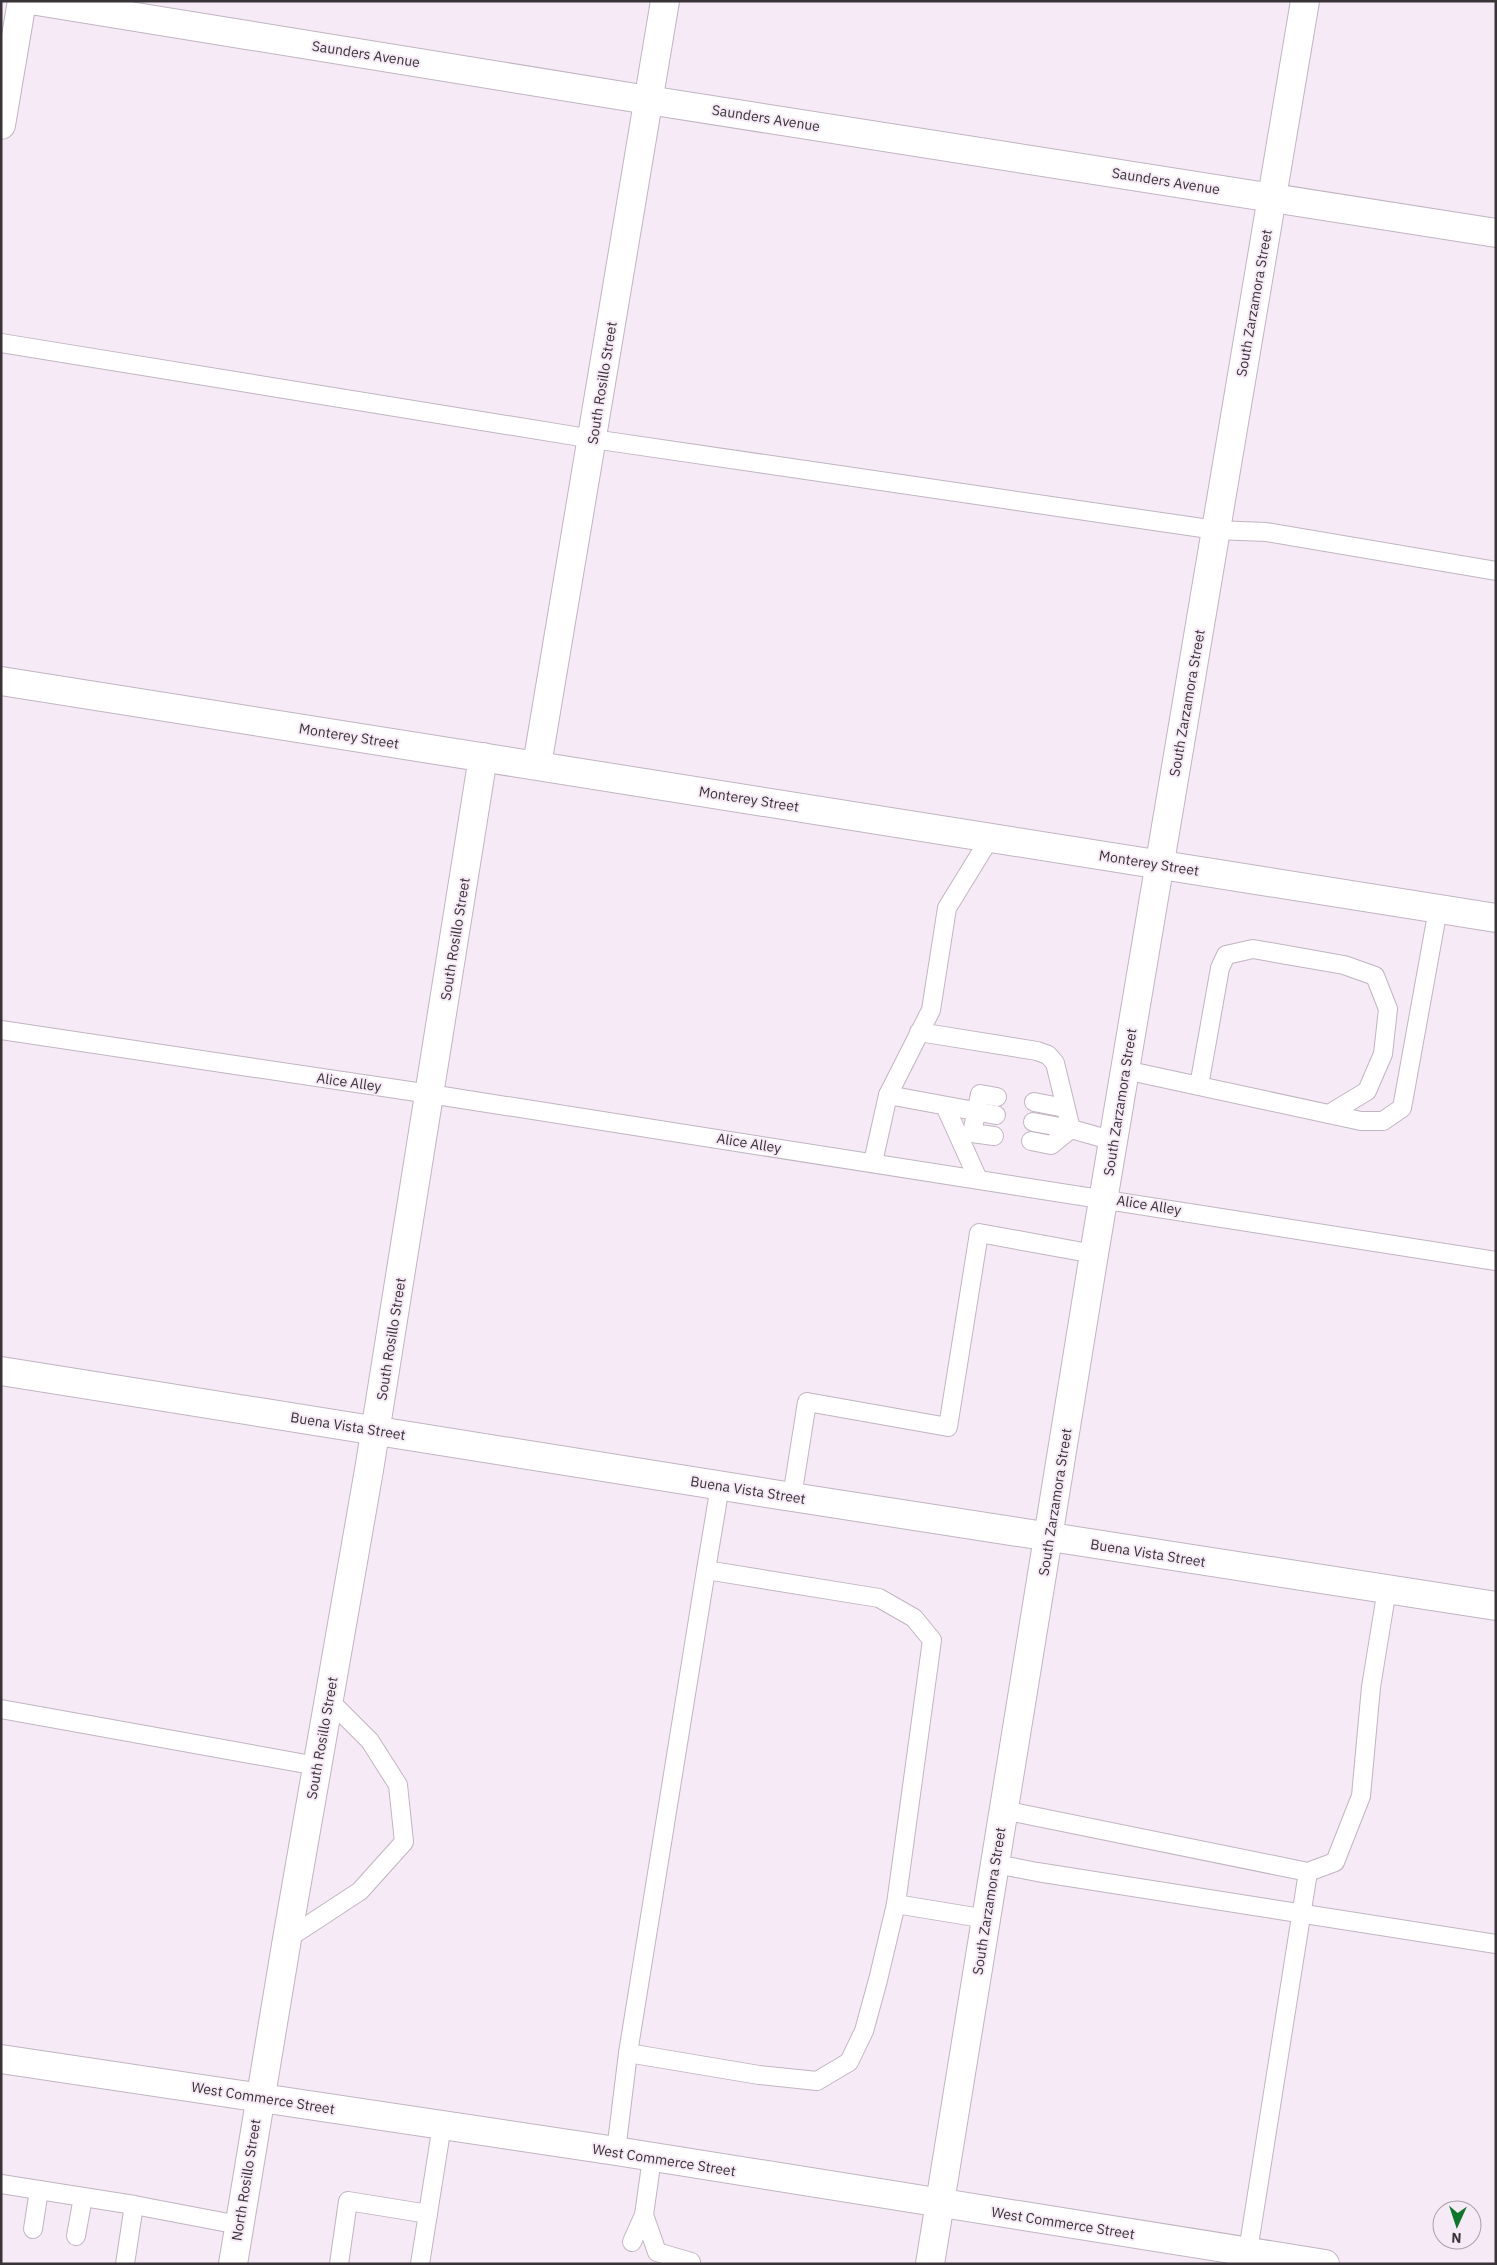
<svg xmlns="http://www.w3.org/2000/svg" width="1497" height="2265" font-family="'IBM Plex Sans',sans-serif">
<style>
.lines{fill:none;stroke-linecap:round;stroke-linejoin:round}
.service-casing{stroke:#c0b5c0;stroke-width:20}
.minor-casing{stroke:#c0b5c0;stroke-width:30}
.secondary-casing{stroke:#c0b5c0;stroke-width:30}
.primary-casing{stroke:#c0b5c0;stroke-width:30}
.service{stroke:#fff;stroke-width:18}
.minor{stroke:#fff;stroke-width:28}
.secondary{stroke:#fff;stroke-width:28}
.primary{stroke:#fff;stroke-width:28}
.labels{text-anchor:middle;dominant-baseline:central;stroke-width:4;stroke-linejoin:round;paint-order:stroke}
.street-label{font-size:14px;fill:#383337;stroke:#f6eaf6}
</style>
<rect width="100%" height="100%" fill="#f6eaf6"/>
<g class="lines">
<defs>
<g id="service">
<path d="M 1,343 L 593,439 L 1216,530 L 1266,532 L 1496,571"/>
<path d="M 1,1030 L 430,1094 L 1496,1261"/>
<path d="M 919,1032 L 1037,1051 L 1048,1055 L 1055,1063 L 1071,1129 L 1114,1141"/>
<path d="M 1125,1070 L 1361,1121 L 1383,1121 L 1402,1108 L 1438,909"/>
<path d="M 1199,1086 L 1220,968 L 1226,955 L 1253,949 L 1344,965 L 1375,976 L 1388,1009 L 1383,1054 L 1367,1091 L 1329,1114"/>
<path d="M 888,1095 L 996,1115"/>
<path d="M 1034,1102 L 1065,1108"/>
<path d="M 945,1106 L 978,1179"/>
<path d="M 1033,1122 L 1071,1129"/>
<path d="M 994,1136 L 972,1133 L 980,1094 L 997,1097"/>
<path d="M 1031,1141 L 1051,1145 L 1071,1129"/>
<path d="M 873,1162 L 888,1095 L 931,1010 L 947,908 L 990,838"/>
<path d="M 720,1486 L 706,1570 L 879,1598 L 914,1618 L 932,1640 L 896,1904 L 987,1919"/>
<path d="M 792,1497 L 807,1402 L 948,1427 L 979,1233 L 1094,1254"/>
<path d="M 1,1709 L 317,1766"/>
<path d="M 1003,1810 L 1308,1872 L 1335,1862 L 1361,1796 L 1371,1687 L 1387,1589"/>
<path d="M 996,1864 L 1037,1872 L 1496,1944"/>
<path d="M 287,1939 L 360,1891 L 404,1842 L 398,1785 L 370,1741 L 328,1699"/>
<path d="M 628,2053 L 759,2075 L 817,2081 L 849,2062 L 864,2031 L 878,1980 L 896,1904"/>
<path d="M 616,2151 L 628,2053 L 706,1570"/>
<path d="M 652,2158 L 644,2215 L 657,2252 L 691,2262"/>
<path d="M 1,2184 L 134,2205 L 239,2225"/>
<path d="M 33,2229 L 39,2190"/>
<path d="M 76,2236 L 83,2197"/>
<path d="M 632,2242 L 644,2215"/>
<path d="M 1248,2251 L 1308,1872"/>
<path d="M 125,2264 L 134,2205"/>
<path d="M 339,2264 L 348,2201 L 428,2214"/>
<path d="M 420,2264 L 442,2125"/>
</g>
<g id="minor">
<path d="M 37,1 L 648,100 L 1496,233"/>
<path d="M 1,125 L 22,1"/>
<path d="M 1,681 L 1496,918"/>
<path d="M 537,765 L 665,1"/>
<path d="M 233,2264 L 287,1939 L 369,1470 L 483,757"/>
</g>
<path id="secondary" d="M 930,2264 L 1094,1254 L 1305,1"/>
<g id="primary">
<path d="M 1,1371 L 792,1497 L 1496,1606"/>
<path d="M 1,2059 L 616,2151 L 1325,2264"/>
</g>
</defs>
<!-- service casing -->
<use href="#service" class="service-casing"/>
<!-- minor casing -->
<use href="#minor" class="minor-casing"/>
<!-- secondary casing -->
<use href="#secondary" class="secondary-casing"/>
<!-- primary casing -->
<use href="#primary" class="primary-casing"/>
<!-- service -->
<use href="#service" class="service"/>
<!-- minor -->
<use href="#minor" class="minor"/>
<!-- secondary -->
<use href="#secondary" class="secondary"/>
<!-- primary -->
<use href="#primary" class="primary"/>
</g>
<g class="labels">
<!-- street labels -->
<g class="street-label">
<text transform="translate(366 54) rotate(9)">Saunders Avenue</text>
<text transform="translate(766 118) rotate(9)">Saunders Avenue</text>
<text transform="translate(1166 181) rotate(9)">Saunders Avenue</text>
<text transform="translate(1254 303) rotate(-80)">South Zarzamora Street</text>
<text transform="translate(602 383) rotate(-81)">South Rosillo Street</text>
<text transform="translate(1187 703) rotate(-80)">South Zarzamora Street</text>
<text transform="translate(349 736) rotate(9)">Monterey Street</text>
<text transform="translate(749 799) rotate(9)">Monterey Street</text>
<text transform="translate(1149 863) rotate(9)">Monterey Street</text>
<text transform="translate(455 939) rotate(-81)">South Rosillo Street</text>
<text transform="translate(349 1082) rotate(8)">Alice Alley</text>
<text transform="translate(1120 1102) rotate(-81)">South Zarzamora Street</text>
<text transform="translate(749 1143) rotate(9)">Alice Alley</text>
<text transform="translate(1149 1205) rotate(9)">Alice Alley</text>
<text transform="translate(391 1339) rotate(-81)">South Rosillo Street</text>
<text transform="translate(348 1426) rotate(9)">Buena Vista Street</text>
<text transform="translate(748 1490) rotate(9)">Buena Vista Street</text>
<text transform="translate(1055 1502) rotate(-81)">South Zarzamora Street</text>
<text transform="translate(1148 1553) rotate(9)">Buena Vista Street</text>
<text transform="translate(322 1738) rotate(-80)">South Rosillo Street</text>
<text transform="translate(989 1901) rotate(-81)">South Zarzamora Street</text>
<text transform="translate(263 2098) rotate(9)">West Commerce Street</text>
<text transform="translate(664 2160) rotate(9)">West Commerce Street</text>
<text transform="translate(246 2180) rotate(-81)">North Rosillo Street</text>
<text transform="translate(1063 2223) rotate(9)">West Commerce Street</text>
</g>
</g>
<!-- border -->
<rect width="1497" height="2265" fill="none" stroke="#383337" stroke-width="5"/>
<!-- north arrow -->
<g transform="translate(1457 2225) rotate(183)"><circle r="24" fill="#f6eaf6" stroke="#aaa1aa"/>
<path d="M0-4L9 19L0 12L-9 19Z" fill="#0e7729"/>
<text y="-8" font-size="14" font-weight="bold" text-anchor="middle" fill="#383337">N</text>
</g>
</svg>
